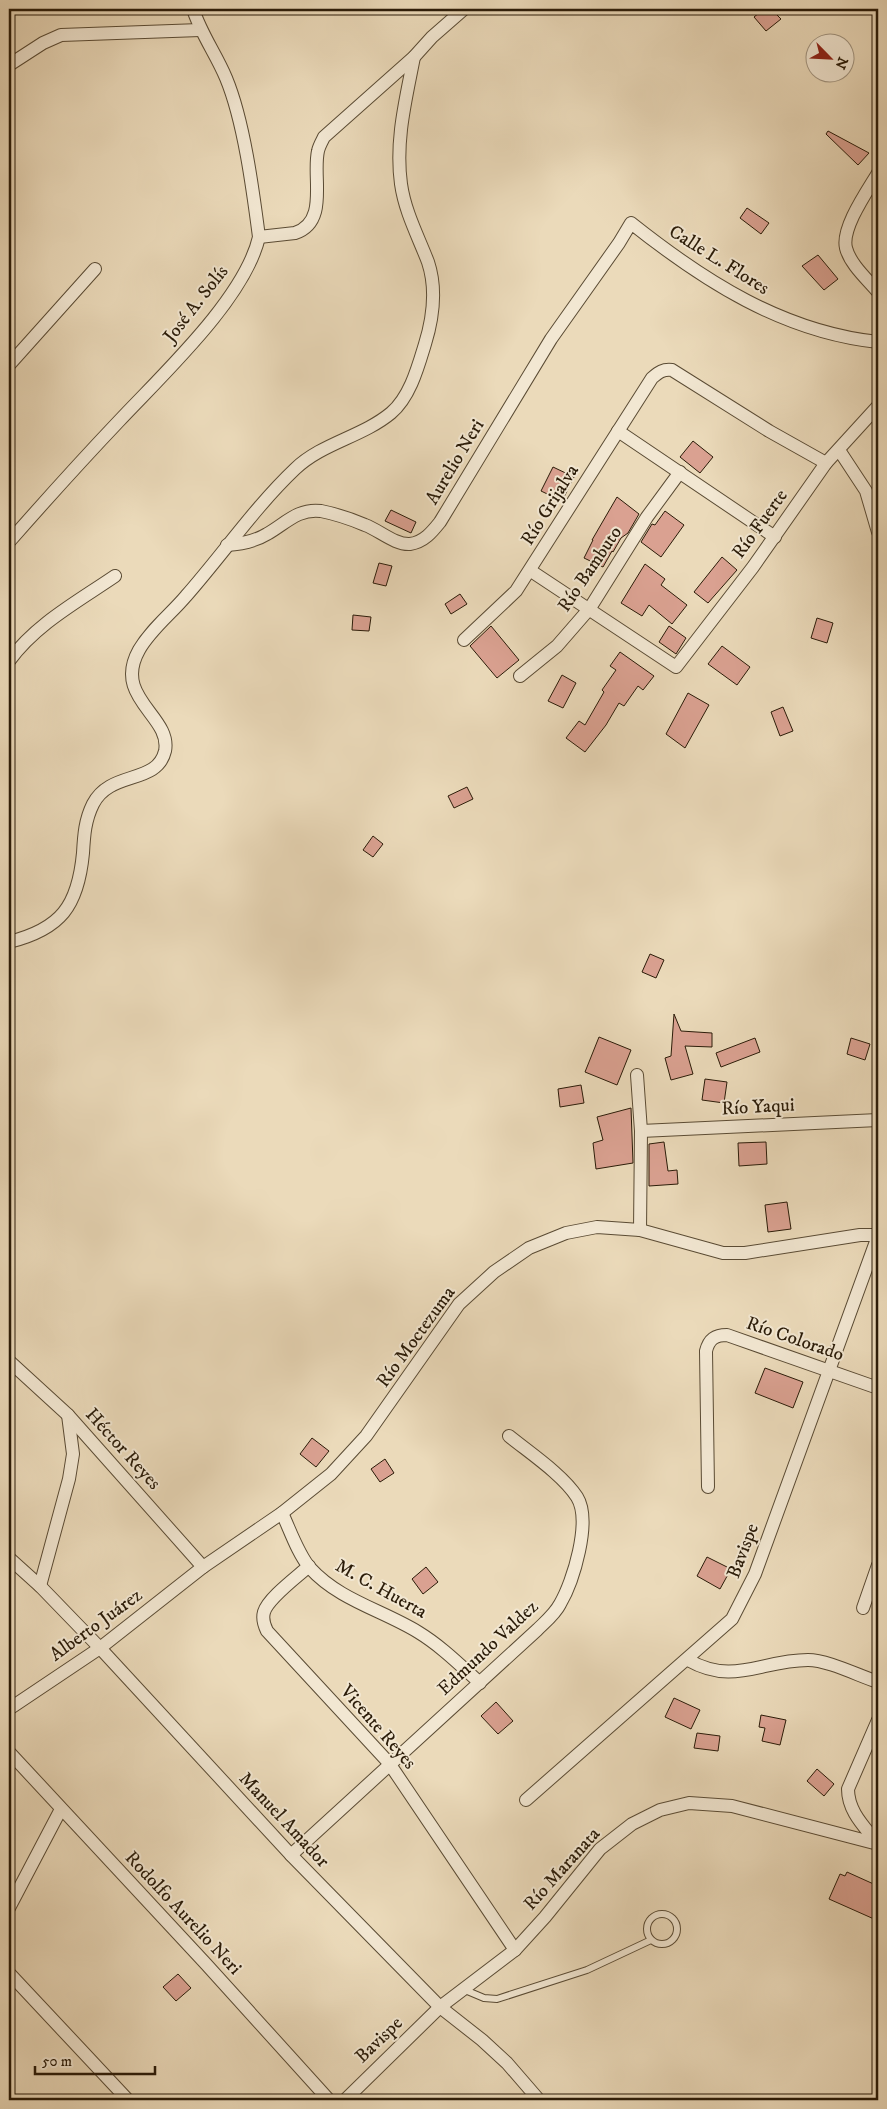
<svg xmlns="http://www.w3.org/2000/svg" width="887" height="2109" font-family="'IM FELL DW Pica',serif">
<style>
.building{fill:#daa191;stroke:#2a1b08}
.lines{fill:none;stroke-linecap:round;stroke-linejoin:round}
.lane-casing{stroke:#5a4b34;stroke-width:8}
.street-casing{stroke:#5a4b34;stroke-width:14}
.lane{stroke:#f2e7d2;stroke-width:6}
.street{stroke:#f2e7d2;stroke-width:12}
.labels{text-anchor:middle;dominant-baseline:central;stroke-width:4;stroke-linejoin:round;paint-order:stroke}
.street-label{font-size:19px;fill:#2a1b08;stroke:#f2e7d2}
</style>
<rect width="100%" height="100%" fill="#ebdaba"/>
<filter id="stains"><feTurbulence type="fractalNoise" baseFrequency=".004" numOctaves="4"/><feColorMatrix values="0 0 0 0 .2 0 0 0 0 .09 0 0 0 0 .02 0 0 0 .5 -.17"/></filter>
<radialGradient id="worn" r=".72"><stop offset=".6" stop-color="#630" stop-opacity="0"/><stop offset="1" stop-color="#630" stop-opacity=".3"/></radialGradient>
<!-- building -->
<g class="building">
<path d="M 764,9 L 771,9 L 781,19 L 766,31 L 754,17 Z"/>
<path d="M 828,131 L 869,153 L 858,165 L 826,134 Z"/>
<path d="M 747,208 L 769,223 L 761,234 L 740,218 Z"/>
<path d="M 818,255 L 838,279 L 824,290 L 802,266 Z"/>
<path d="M 693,441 L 713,457 L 700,473 L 680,457 Z"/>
<path d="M 553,467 L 574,477 L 562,501 L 541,491 Z"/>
<path d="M 617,497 L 639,514 L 628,533 L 621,538 L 613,552 L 612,551 L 603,567 L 584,558 L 593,540 L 592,540 Z"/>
<path d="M 391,510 L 416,522 L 411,533 L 385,521 Z"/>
<path d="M 665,511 L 684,525 L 661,557 L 641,542 L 652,524 L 655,525 Z"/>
<path d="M 722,557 L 737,570 L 708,603 L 694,592 Z"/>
<path d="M 379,563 L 392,566 L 386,586 L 373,583 Z"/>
<path d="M 645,564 L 665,579 L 661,585 L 687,605 L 672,624 L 649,605 L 642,616 L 621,603 Z"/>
<path d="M 460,594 L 467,604 L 451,614 L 445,604 Z"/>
<path d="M 353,615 L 371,617 L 369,631 L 352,630 Z"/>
<path d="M 817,618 L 833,623 L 827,643 L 811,638 Z"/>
<path d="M 491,626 L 519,660 L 497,678 L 470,646 Z"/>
<path d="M 669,626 L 686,638 L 676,654 L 659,642 Z"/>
<path d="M 722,646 L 750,667 L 737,685 L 708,664 Z"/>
<path d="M 620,652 L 654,676 L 643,690 L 638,686 L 624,706 L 619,703 L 606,725 L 585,752 L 566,738 L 579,721 L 585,725 L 604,692 L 602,690 L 616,670 L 610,666 Z"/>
<path d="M 562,675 L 576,683 L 563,708 L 548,701 Z"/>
<path d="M 688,693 L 709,705 L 685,748 L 666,734 Z"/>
<path d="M 783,707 L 793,731 L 780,736 L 771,712 Z"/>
<path d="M 467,787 L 473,799 L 454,808 L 448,796 Z"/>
<path d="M 373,836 L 383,844 L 373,857 L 363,850 Z"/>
<path d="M 650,954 L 664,960 L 656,978 L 642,972 Z"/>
<path d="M 674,1014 L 681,1031 L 712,1033 L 712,1047 L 685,1046 L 693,1074 L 671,1080 L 665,1058 L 671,1056 Z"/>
<path d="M 599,1037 L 631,1050 L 617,1085 L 585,1072 Z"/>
<path d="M 755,1038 L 760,1052 L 721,1067 L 716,1053 Z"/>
<path d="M 851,1038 L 870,1044 L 865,1060 L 847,1054 Z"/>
<path d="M 705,1079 L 727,1082 L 724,1103 L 702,1100 Z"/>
<path d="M 581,1085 L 584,1103 L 560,1107 L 558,1089 Z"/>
<path d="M 631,1108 L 633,1163 L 596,1169 L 593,1143 L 603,1140 L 597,1117 Z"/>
<path d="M 664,1142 L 668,1171 L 677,1170 L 678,1184 L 649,1186 L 649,1144 Z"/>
<path d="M 766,1142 L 767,1164 L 739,1166 L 738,1143 Z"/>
<path d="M 787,1202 L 791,1229 L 768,1232 L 765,1205 Z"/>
<path d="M 765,1368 L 803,1382 L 793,1408 L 755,1393 Z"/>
<path d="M 312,1438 L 329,1451 L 316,1467 L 300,1454 Z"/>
<path d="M 385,1459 L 394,1473 L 380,1482 L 371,1469 Z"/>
<path d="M 707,1557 L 731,1569 L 720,1589 L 697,1576 Z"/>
<path d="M 426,1567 L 438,1582 L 423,1594 L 412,1579 Z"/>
<path d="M 674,1698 L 700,1710 L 691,1729 L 665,1717 Z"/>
<path d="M 496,1702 L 513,1721 L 498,1734 L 481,1716 Z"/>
<path d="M 761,1715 L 786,1720 L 780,1745 L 762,1741 L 765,1728 L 759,1727 Z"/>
<path d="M 697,1733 L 720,1736 L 718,1751 L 694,1748 Z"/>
<path d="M 817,1769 L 834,1784 L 824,1796 L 807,1781 Z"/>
<path d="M 847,1872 L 878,1886 L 878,1909 L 874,1919 L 829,1899 L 840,1874 L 845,1876 Z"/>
<path d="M 178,1974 L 191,1988 L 176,2001 L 163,1987 Z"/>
</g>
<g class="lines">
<defs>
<g id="lane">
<circle cx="662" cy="1929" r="15"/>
<path d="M 465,1990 L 484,1998 L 497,1999 L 587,1970 L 651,1940"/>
</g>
<g id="street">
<path d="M 9,65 L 43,43 L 61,35 L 200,30"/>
<path d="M 878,173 C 868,190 841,228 846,248 C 850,264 867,279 878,292"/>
<path d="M 259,237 L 295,233 C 329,222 312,177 318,151 C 319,146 322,141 324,137 L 414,57 L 432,37 L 464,9"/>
<path d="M 9,365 L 95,269"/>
<path d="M 618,431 L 775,537"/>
<path d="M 839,450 L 866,491 L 878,532"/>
<path d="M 9,542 C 45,501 82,460 119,421 C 163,374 245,298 259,237 C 253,191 244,121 226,78 C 216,54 201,34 193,9"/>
<path d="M 227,545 C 241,544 254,542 267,534 C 285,524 298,508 321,511 C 336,514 351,519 365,525 C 379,530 395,545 410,544 C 424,542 432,532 440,522 L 551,339 L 619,243 L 631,223 C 704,281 783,332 878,342"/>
<path d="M 531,571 L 676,667 L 753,567 L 826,463 L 878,406"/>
<path d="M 464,640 L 516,591 L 652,378 C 659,372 663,369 672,370 L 769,431 L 826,463"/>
<path d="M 9,661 C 36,624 77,602 115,576"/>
<path d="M 520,676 L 557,646 L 590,608 L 647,517 L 680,472"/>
<path d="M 9,942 C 61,929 78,906 83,853 C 84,835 85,820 93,804 C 110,770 157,785 165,751 C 172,716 112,698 139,650 C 151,629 171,614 186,596 C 223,554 255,507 295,469 C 322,443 362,437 391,413 C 410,397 418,367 425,344 C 433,318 437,289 428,262 C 418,236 405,212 401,184 C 395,140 406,99 414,57"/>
<path d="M 637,1075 L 641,1131 L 640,1230"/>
<path d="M 641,1131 L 878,1120"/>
<path d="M 9,1361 L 68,1415 L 203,1567"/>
<path d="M 708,1487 L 706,1351 C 709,1339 715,1335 727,1335 L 878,1388"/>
<path d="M 282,1513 C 290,1530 298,1554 310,1568 C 339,1600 382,1610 418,1632 C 441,1646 460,1665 480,1683"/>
<path d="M 9,1558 L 40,1586 L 100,1648 L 291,1855 L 440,2007 L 482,2040 L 507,2063 L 539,2100"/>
<path d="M 309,1566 C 297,1577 268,1598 264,1612 C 262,1619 264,1625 267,1631 L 389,1763 L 515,1950"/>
<path d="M 40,1586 L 69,1479 L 73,1454 L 68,1415"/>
<path d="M 863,1608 L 878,1565"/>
<path d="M 688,1660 C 734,1686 761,1660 808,1660 C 828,1660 859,1676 878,1682"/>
<path d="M 9,1709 L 100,1648 L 203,1567 L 282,1513 L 331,1474 L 366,1436 L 459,1304 L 494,1272 L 529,1248 L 566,1233 L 597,1227 L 640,1230 L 723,1253 L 745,1253 L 860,1235 L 878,1235"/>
<path d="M 878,1720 L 848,1789 C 848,1812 865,1827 878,1844"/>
<path d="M 9,1752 L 206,1964 L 329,2100"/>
<path d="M 526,1800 L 732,1619 L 755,1574 L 878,1236"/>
<path d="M 291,1855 L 537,1630 C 545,1622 555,1614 560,1604 C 573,1582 592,1521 577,1497 C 563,1475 530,1453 509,1436"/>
<path d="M 9,1908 L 61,1809"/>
<path d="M 9,1973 L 128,2100"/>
<path d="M 345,2100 L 440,2007 L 515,1950 L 545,1917 L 600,1849 L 632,1824 L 660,1810 L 689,1803 L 732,1806 L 878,1844"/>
</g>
</defs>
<!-- lane casing -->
<use href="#lane" class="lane-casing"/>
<!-- street casing -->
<use href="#street" class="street-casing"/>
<!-- lane -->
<use href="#lane" class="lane"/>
<!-- street -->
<use href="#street" class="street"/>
</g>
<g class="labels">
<!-- street labels -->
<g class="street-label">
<text transform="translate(719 260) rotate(32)">Calle L. Flores</text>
<text transform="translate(196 304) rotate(-52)">José A. Solís</text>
<text transform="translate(455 462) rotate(-59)">Aurelio Neri</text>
<text transform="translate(550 505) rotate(-58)">Río Grijalva</text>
<text transform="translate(760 524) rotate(-54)">Río Fuerte</text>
<text transform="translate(590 569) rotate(-56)">Río Bambuto</text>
<text transform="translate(758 1107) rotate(-3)">Río Yaqui</text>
<text transform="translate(416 1337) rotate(-54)">Río Moctezuma</text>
<text transform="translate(795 1339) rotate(19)">Río Colorado</text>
<text transform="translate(123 1449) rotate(48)">Héctor Reyes</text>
<text transform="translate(743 1551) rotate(-69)">Bavispe</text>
<text transform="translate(381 1589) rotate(29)">M. C. Huerta</text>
<text transform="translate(96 1625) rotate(-36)">Alberto Juárez</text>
<text transform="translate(488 1648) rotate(-43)">Edmundo Valdez</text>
<text transform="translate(378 1727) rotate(49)">Vicente Reyes</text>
<text transform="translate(284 1820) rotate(47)">Manuel Amador</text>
<text transform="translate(562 1869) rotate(-48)">Río Maranata</text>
<text transform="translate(183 1913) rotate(47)">Rodolfo Aurelio Neri</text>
<text transform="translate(379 2040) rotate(-44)">Bavispe</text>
</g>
</g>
<!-- margin -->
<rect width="887" height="2109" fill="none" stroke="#ebdaba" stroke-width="30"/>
<rect x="10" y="10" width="867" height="2089" fill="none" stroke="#2a1b08" stroke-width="2.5"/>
<rect x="15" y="15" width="857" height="2079" fill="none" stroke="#2a1b08"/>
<!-- north arrow -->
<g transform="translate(830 58) rotate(114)"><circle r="24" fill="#f2e7d2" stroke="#a29581"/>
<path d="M0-4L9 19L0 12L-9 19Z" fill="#8f2418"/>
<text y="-8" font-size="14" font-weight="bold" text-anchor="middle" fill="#2a1b08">N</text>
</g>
<!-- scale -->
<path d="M35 2066v8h120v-8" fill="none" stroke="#2a1b08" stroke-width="2.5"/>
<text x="42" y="2066" font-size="15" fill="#2a1b08" stroke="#f2e7d2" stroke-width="4" paint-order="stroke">50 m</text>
<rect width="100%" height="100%" filter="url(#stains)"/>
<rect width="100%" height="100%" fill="url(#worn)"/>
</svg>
